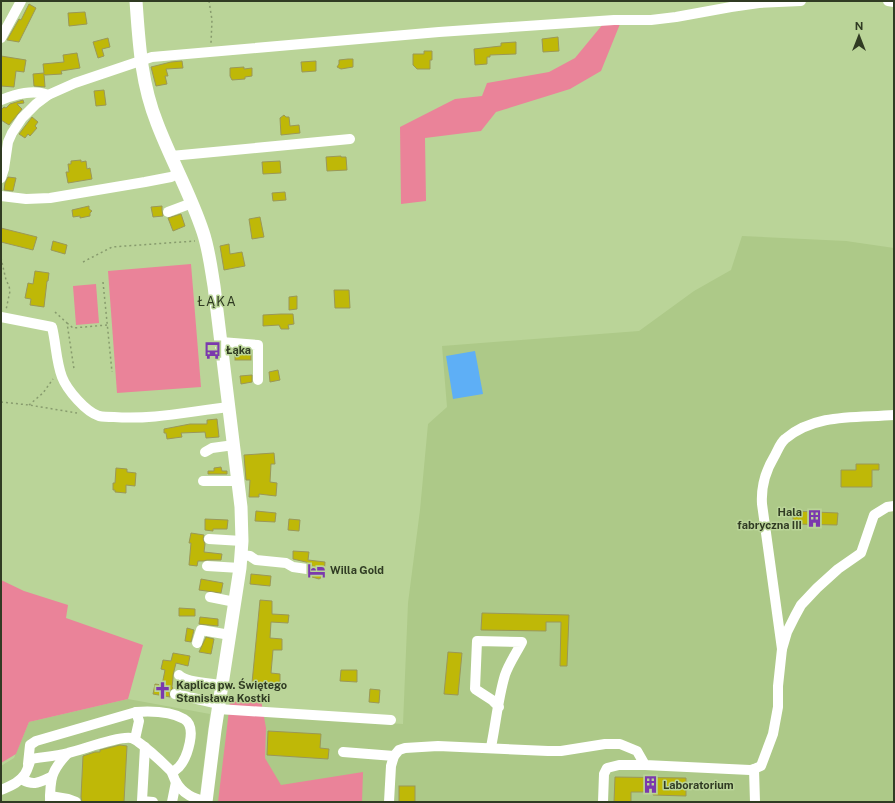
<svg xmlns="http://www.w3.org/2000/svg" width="895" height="803" font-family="'Public Sans',sans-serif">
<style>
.built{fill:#adc988}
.green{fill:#ea8399}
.water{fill:#5eaff6}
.building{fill:#bfb807;stroke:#9a9859}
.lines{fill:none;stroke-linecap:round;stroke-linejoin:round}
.path{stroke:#879b6d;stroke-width:1.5;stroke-dasharray:2 3;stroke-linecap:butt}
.minor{stroke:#fff;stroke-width:10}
.major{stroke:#fff;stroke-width:13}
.labels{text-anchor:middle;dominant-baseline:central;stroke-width:3;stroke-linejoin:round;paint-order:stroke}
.poi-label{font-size:11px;font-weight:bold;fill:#303b23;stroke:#bad498;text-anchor:start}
.quarter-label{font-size:13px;letter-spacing:1px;fill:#303b23;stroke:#bad498}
</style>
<rect width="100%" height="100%" fill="#bad498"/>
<!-- built -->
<g class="built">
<path d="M 742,236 L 846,241 L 894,248 L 894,802 L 212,802 L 222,713 L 403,724 L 408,603 L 420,510 L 428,424 L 447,407 L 442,346 L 639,331 L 694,291 L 731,270 Z"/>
<path d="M 128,699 L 210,714 L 199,802 L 1,802 L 1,766 L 14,758 L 29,722 Z"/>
</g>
<!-- green -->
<g class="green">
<path d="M 603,24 L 620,24 L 601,71 L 570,89 L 496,112 L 481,131 L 425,138 L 426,201 L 401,204 L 400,127 L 455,99 L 482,96 L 487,83 L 549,72 L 575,58 Z"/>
<path d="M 191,264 L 201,387 L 117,393 L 108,271 Z"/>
<path d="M 96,284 L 99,323 L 76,325 L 73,286 Z"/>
<path d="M 1,580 L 24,591 L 68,605 L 66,618 L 143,645 L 128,699 L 29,722 L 16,754 L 1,763 Z"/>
<path d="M 261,700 L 266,728 L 265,758 L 281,785 L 363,772 L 362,802 L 218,802 L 230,702 Z"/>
</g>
<!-- water -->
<path class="water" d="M 475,351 L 483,394 L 453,399 L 446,356 Z"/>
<!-- building -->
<g class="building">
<path d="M 29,4 L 36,8 L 19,42 L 7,40 L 19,19 L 21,20 Z"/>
<path d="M 85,12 L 87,24 L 69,26 L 68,13 Z"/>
<path d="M 558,37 L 559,51 L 543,52 L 542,39 Z"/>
<path d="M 108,38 L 110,47 L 102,49 L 104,56 L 98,58 L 93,42 Z"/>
<path d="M 516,42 L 516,54 L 490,55 L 490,57 L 487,57 L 487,64 L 475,65 L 474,49 L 501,46 L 501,43 Z"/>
<path d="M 424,51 L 432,51 L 432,60 L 430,60 L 430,69 L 417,69 L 413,65 L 413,54 L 424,54 Z"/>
<path d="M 77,53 L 80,68 L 61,71 L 62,74 L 45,75 L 44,74 L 45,87 L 34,86 L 33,74 L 44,73 L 43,64 L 64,62 L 63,55 Z"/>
<path d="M 1,56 L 26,60 L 24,72 L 16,71 L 14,87 L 1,86 Z"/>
<path d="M 348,59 L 353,59 L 353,67 L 341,69 L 337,67 L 339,64 L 339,60 Z"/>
<path d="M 182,61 L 183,68 L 166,69 L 168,76 L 165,76 L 167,84 L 156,86 L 151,67 L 171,62 Z"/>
<path d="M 316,61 L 316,71 L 302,72 L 301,62 Z"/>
<path d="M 244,67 L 244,69 L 252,68 L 252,76 L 245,77 L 245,79 L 232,80 L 230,76 L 230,68 Z"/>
<path d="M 104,90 L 106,105 L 96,106 L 94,91 Z"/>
<path d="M 23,100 L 24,103 L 17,104 L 22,109 L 9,125 L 1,120 L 1,110 L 4,107 L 6,108 L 10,104 Z"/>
<path d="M 284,115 L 286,117 L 289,117 L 290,126 L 299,125 L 300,133 L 281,135 L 280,118 Z"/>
<path d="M 32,117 L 38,122 L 35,126 L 37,128 L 30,136 L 28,134 L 25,138 L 19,134 Z"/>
<path d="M 341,156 L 341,157 L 346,157 L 347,170 L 327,171 L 326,157 Z"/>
<path d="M 81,160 L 81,162 L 86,161 L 87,169 L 90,168 L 92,179 L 68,183 L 66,172 L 69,172 L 68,164 L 71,164 L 71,161 Z"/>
<path d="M 280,161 L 281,173 L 263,174 L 262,162 Z"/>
<path d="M 8,177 L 16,178 L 13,191 L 4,190 L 5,183 Z"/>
<path d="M 285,192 L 286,200 L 273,201 L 272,193 Z"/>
<path d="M 89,206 L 89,209 L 92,211 L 90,213 L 90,216 L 80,218 L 80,216 L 73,217 L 72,210 Z"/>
<path d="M 162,206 L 162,211 L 163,216 L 153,217 L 151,207 Z"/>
<path d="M 181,214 L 185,226 L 173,231 L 168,218 Z"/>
<path d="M 260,217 L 264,237 L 252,239 L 249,219 Z"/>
<path d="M 1,228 L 37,237 L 33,250 L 1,242 Z"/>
<path d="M 53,241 L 67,245 L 65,254 L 51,250 Z"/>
<path d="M 229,244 L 230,254 L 242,252 L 245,266 L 224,270 L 220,246 Z"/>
<path d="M 35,271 L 49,273 L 48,281 L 47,281 L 44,307 L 30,305 L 31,299 L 25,298 L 28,283 L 33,284 Z"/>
<path d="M 334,290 L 349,290 L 350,308 L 335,308 Z"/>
<path d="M 297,296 L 297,309 L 289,310 L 289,297 Z"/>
<path d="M 281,314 L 293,314 L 294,324 L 288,325 L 289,329 L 281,329 L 279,325 L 263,326 L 263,315 Z"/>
<rect x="235" y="351" width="16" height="9"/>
<path d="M 278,370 L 280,380 L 270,382 L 269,372 Z"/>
<path d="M 252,375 L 252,382 L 241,384 L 240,376 Z"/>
<path d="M 217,419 L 219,437 L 206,438 L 205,432 L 181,433 L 182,437 L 167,439 L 166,433 L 164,433 L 164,429 L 190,424 L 207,424 L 207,420 Z"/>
<path d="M 274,453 L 275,464 L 271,464 L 270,482 L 277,483 L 276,496 L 259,494 L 259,497 L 249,497 L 250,480 L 246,480 L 244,455 Z"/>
<path d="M 856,464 L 879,464 L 879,470 L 872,470 L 872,487 L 841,487 L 841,470 L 856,470 Z"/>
<path d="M 221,467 L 222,471 L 227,471 L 227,474 L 208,474 L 208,471 L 214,471 L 214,468 Z"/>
<path d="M 116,468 L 127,469 L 127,472 L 136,473 L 135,486 L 126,485 L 126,493 L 115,492 L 115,490 L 113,490 L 113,483 L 115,483 Z"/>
<path d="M 256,511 L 276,513 L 275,522 L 255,521 Z"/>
<path d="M 793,511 L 838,513 L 837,525 L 793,524 Z"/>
<path d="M 205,519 L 228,520 L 227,529 L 213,529 L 213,531 L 205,530 Z"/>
<path d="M 289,519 L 300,520 L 299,531 L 288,530 Z"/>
<path d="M 191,533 L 204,535 L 203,539 L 205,544 L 204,552 L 222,554 L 221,560 L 207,560 L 203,561 L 198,561 L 197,566 L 189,565 L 191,543 L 189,543 Z"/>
<path d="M 293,551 L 309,552 L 308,560 L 325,562 L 324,576 L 319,579 L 312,577 L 313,566 L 306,562 L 293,559 Z"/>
<path d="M 251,574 L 271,576 L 270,586 L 250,584 Z"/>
<path d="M 201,579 L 223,583 L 221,593 L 199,590 Z"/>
<path d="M 260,600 L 272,601 L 272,614 L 289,615 L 288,623 L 271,622 L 270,638 L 282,639 L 282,650 L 273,650 L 271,673 L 280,674 L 280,685 L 252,683 Z"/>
<path d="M 179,608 L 195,609 L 195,616 L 179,616 Z"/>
<path d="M 482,613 L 569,615 L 567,666 L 560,666 L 561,622 L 546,622 L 546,631 L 481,630 Z"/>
<path d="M 200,617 L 218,619 L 218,626 L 199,624 Z"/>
<path d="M 187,628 L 194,630 L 191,642 L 185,641 Z"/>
<path d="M 206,637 L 214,639 L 211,654 L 199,652 Z"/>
<path d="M 448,652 L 462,653 L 458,695 L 444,694 Z"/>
<path d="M 173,653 L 190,656 L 188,666 L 176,663 L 173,675 L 173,678 L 172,687 L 173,688 L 169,692 L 170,697 L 153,694 L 155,684 L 162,685 L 165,670 L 161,669 L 163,660 L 171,661 Z"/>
<path d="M 341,670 L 357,670 L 357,682 L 340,681 Z"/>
<path d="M 370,689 L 380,690 L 379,703 L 369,702 Z"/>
<path d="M 268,731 L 321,734 L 320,748 L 329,749 L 328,759 L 267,755 Z"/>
<path d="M 120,745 L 127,746 L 124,802 L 82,802 L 81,797 L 83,756 L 95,752 L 100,752 L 100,750 Z"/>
<path d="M 615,777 L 686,778 L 686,796 L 653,795 L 653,792 L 631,792 L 631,802 L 614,802 Z"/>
<rect x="399" y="786" width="16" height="16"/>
</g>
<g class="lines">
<!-- path -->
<g class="path">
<path d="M 209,1 L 212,20 L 211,43"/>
<path d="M 1,258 L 6,280 L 9,286 L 10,291 L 6,310"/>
<path d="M 83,262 L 112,247 L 195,241"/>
<path d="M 103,282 L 112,372"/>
<path d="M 55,312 L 67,323 L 74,369"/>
<path d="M 67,323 L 73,328 L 107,325"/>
<path d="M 1,402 L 29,405 L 77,413"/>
<path d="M 29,405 L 43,393 L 53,379"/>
</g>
<!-- minor -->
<g class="minor">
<path d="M 888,1 L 894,2"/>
<path d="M 1,38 L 21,1"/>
<path d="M 1,100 C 16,94 33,89 48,95"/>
<path d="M 171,156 L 350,139"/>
<path d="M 1,178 L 4,169 L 8,142 L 12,133 L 22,118 L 36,104 L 48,95 L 75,83 L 152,57 L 439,32 L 614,20 L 651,20 L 676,17 L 731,7 L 759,3 L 801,1"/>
<path d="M 1,196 L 26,199 L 50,198 L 145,182 L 171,177 L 179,173"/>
<path d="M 168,212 L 192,203"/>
<path d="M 1,317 L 52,327 C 56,343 56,361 62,377 C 67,390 86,412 99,416 C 104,417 110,417 114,417 C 153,420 191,411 229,407"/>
<path d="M 221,342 L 258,345 L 258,380"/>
<path d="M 205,452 L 212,448 L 234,445"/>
<path d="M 203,481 L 238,481"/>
<path d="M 209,539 L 242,541"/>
<path d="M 241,555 L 250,556 L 256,560 L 286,563 L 293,567 L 307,569"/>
<path d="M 207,566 L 240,568"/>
<path d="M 210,597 L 235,602"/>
<path d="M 197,643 L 201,630 L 230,635"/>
<path d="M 782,649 L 762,504 C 761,488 765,472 774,457 C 777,452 780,443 785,439 C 815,413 857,418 894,415"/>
<path d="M 179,675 C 186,683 211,683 222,685"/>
<path d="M 175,694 L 219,704"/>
<path d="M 218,709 L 391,720"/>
<path d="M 135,739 L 139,721 L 136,712"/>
<path d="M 145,747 L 142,801 L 153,802"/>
<path d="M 491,747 C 496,723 498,698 505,675 C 509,663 517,652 522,642 L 477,641 L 475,689 L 492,700 L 499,707"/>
<path d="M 343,752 L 394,756"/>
<path d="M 28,764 L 30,745 L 36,741 L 136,712 C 151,711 170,711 184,719 C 198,727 187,758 179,767 C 177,769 174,771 172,772"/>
<path d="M 754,769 L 761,766 L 773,734 L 778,707 L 778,686 L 782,649 L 787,632 L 795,616 L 801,605 L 817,588 L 838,569 L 861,553 L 874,515 L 887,507 L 894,506"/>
<path d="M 21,779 C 34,786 38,783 51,777"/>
<path d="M 1,790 C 10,786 19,783 25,774 C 28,769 29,764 31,759 C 43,757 56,756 68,753 C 82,750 118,736 131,738 C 139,740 164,764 171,771 C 173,774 174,779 176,782 C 183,794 193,799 206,801"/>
<path d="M 50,796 L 68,799 L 76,802"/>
<path d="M 50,802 C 50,779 51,771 67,754"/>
<path d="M 172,802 L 176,782"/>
<path d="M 389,802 L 391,766 L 394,756 L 399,750 L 405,748 L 438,746 L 548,751 L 561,751 L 605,744 L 620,744 L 637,751 L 645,765 L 750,770 L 754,769 L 755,802"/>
<path d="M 603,802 L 604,774 L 607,768 L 619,765 L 645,765"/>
</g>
<!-- major -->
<path class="major" d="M 136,1 C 139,43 141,83 157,123 C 171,160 191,195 203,232 C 209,250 211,268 214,286 L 241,507 L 242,541 L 240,568 L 215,730 L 206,802"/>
</g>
<!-- icons -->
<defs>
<symbol id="bus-bare" viewBox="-9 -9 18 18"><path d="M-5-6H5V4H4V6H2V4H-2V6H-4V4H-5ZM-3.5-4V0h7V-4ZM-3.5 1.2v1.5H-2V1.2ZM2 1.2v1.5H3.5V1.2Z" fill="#7b39ad" stroke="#bad498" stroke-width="2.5" paint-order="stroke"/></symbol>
<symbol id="building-bare" viewBox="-9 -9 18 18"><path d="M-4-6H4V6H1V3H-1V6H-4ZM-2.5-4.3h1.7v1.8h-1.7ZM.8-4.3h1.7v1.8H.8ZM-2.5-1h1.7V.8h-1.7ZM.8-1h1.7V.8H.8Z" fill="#7b39ad" stroke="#bad498" stroke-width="2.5" paint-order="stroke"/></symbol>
<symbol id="hotel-bare" viewBox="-9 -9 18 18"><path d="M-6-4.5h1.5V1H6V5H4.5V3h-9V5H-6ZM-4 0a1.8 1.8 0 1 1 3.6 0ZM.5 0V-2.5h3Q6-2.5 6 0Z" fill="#7b39ad" stroke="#bad498" stroke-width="2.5" paint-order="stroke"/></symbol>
<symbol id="church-bare" viewBox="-9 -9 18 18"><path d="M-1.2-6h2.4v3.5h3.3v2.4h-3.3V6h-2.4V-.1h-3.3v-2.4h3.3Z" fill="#7b39ad" stroke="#bad498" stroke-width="2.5" paint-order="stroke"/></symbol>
</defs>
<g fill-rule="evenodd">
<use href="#bus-bare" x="200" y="338" width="25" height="25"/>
<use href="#building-bare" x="802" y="506" width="25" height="25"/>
<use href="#hotel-bare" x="304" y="558" width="25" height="25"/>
<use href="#church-bare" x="150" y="678" width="25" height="25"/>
<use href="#building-bare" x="638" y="772" width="25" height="25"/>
</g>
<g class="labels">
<!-- poi labels -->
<g class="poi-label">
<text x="226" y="350">Łąka</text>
<text x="802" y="512" text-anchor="end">Hala<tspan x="802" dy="13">fabryczna III</tspan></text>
<text x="330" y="570">Willa Gold</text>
<text x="176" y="685">Kaplica pw. Świętego<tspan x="176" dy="13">Stanisława Kostki</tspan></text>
<text x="663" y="785">Laboratorium</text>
</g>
<!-- quarter labels -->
<g class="quarter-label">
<text x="217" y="301">ŁĄKA</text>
</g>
</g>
<!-- border -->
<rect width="895" height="803" fill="none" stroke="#303b23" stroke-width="4"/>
<!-- north arrow -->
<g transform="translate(859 36)" stroke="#bad498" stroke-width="3" paint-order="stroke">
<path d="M0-3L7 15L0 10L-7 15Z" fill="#303b23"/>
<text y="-6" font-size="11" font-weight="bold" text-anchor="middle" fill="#303b23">N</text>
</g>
</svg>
